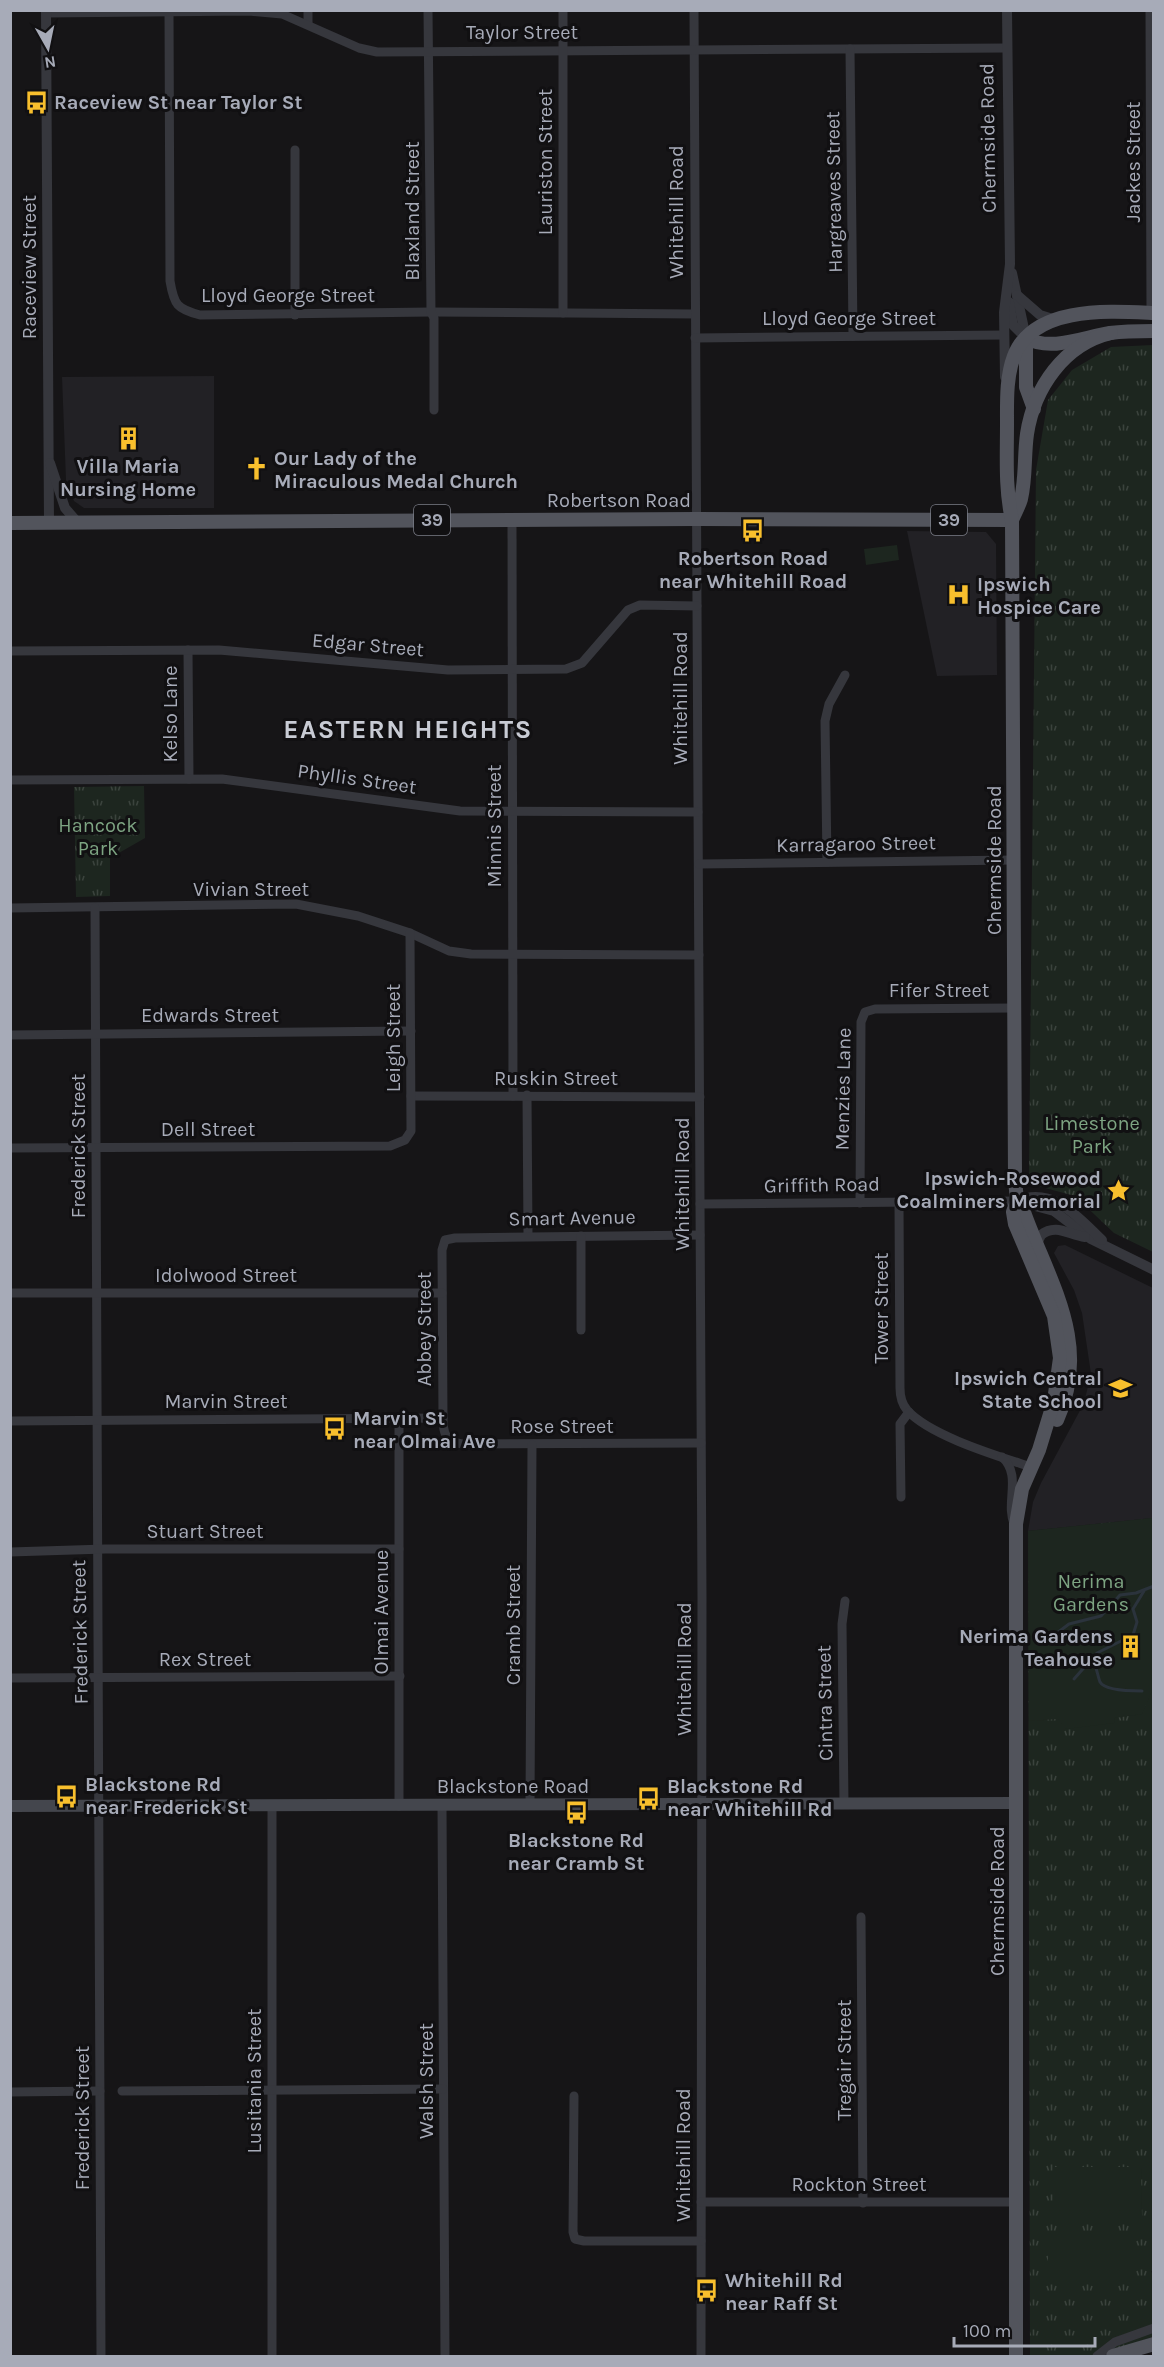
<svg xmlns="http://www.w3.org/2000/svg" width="1164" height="2367" font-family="Karla,sans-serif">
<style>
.built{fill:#222125}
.park{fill:url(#park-tufts)}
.garden{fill:#1d261f}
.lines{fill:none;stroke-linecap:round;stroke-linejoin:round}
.stream{stroke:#2b333c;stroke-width:3}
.minor{stroke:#36373d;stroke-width:9}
.tertiary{stroke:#36373d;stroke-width:10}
.secondary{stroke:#44464d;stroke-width:12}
.primary{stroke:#52545c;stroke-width:14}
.labels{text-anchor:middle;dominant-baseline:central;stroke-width:6;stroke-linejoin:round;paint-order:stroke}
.shield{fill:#111012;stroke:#7a7c86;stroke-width:1.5}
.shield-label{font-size:18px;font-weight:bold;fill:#a7abb8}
.street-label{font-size:20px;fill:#a7abb8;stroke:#111012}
.poi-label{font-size:20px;font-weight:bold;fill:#a7abb8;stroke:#111012;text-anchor:start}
.park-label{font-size:20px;fill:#7da482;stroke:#111012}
.district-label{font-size:26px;font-weight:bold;letter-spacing:1.5px;fill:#c8cbd4;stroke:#111012}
</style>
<defs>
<pattern id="park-tufts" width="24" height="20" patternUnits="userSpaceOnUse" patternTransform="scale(1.5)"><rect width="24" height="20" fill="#1d261f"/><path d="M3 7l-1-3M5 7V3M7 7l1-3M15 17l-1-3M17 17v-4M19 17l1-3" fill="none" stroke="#3b433d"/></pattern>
</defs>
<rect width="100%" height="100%" fill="#161517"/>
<!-- built -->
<g class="built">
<path d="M 214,376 L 214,508 L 84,508 L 74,501 L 66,480 L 62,377 Z"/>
<path d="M 907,531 L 986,532 L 996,544 L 997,675 L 937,676 Z"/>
<path d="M 1065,1245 L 1153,1288 L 1153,1518 L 1028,1531 L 1033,1502 L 1041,1483 L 1084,1403 L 1091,1374 L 1082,1313 L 1074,1290 L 1054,1253 L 1058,1246 Z"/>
</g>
<!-- park -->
<g class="park">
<path d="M 1153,345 L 1154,345 L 1153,1252 L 1114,1233 L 1075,1196 L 1034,1185 L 1029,1175 L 1036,470 L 1048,400 L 1072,370 L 1111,347 Z"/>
<path d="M 144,786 L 145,838 L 110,858 L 110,896 L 76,897 L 74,787 Z"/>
<path d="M 1153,1518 L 1154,2269 L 1151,2272 L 1154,2273 L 1153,2337 L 1094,2356 L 1030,2356 L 1028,1531 Z"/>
</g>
<!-- garden -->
<g class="garden">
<path d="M 897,545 L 899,560 L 866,565 L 864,549 Z"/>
<path d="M 1153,1518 L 1153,1655 L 1151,1693 L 1142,1714 L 1115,1718 L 1114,1723 L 1066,1729 L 1058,1719 L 1029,1721 L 1028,1531 Z"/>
<path d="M 1053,2167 L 1141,2167 L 1142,2216 L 1053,2216 Z"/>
<rect x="1048" y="2232" width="88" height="52"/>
</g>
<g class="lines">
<!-- stream -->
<g class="stream">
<path d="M 1057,1633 L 1069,1624 L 1101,1616 L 1120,1595 L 1136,1593 L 1154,1586"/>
<path d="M 1092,1659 C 1097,1667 1097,1674 1100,1682 C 1105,1691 1132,1691 1142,1691"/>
<path d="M 1074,1679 L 1097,1653 L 1133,1635 L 1137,1622 L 1133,1609 L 1144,1591"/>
</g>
<!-- minor -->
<g class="minor">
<path d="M 169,10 L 170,281 C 174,305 177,309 200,315 L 431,312 L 695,314"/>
<path d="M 308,10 L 308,24"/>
<path d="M 428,10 L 431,312 L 434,318 L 434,410"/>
<path d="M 694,10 L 702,1597 L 701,2356"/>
<path d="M 1150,10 L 1151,313"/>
<path d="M 46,13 L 249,11 L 282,14 L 359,48 L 377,52 L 1007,48"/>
<path d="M 850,49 L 853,336"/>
<path d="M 295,150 L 295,315"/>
<path d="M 563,313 L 563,10"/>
<path d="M 695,338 L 1004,335"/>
<path d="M 512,520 L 513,1096"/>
<path d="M 188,650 L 189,779"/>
<path d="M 10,651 L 219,650 L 448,670 L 566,669 L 582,663 L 628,610 L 640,605 L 697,606"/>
<path d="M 10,780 L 222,779 L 460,811 L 698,812"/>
<path d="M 827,862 L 825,721 L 829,704 L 845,675"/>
<path d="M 699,864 L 1014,860"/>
<path d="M 10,908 L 296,904 L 358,916 L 410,933 L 449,951 L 471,954 L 699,955"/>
<path d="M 95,908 L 101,2356"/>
<path d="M 10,1035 L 411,1031"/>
<path d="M 527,1095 L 528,1236"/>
<path d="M 411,1096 L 700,1097"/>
<path d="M 10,1148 L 390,1146 L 405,1140 L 411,1131 L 410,933"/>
<path d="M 860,1203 L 861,1022 L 865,1012 L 875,1009 L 1014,1008"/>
<path d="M 899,1203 L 900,1388 C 900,1396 902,1404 907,1410 C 930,1436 998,1456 1031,1467"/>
<path d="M 700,1204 L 1017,1201"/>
<path d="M 700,1235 L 455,1238 L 445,1240 L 442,1250 L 443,1418 C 443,1433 445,1441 462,1444 L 701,1443"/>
<path d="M 581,1236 L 581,1330"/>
<path d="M 10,1293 L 442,1293"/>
<path d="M 399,1418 L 399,1806"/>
<path d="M 10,1421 L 443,1418"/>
<path d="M 1002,1457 C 1023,1476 1004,1503 1015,1526"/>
<path d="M 901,1497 L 900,1424 L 909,1412"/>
<path d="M 10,1552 L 105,1549 L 399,1549"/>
<path d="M 10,1678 L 400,1676"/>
<path d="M 844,1804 L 842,1624 L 845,1601"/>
<path d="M 442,1805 L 445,2356"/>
<path d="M 530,1805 L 532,1445"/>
<path d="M 272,1806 L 272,2356"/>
<path d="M 861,1917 L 863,2203"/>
<path d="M 122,2091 L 443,2089"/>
<path d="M 10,2092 L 100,2091"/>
<path d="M 574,2096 L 573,2232 L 575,2239 L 584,2241 L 701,2241"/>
<path d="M 701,2202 L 1017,2202"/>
<path d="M 1097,2356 L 1115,2342 L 1154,2328"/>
</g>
<!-- tertiary -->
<g class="tertiary">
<path d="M 46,10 L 49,523"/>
<path d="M 1012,273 L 1026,338"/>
<path d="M 1017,295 L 1040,315 L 1056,320"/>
<path d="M 1009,302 L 1013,325 L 1026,338"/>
<path d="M 1005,377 L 1004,312 L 1010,264 L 1007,10"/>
<path d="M 50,463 L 65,508 L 78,523"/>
<path d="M 1017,1201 L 1054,1211 L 1091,1239 L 1154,1270"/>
<path d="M 1017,1201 C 1053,1186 1078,1217 1102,1240"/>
<path d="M 1036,1246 L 1041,1235 C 1056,1223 1069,1235 1085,1237"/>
</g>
<!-- secondary -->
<path class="secondary" d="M 10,1806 L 1015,1803"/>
<!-- primary -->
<g class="primary">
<path d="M 1026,338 C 1051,352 1084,337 1110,333 C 1125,331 1139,331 1154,331"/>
<path d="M 1026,338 L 1026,387 L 1034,409"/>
<path d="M 1012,520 C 1015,513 1019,506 1021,499 C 1026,478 1024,455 1027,434 C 1034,388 1064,344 1111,333"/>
<path d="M 10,523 L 697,519 L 1012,520"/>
<path d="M 1017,1201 L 1024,1212 C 1049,1282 1092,1343 1057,1420"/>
<path d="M 1016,2356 L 1016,1524 L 1022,1489 L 1039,1450 L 1054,1401 L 1060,1358 L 1054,1316 L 1015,1224 L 1013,1212 L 1017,1201 L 1015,1179 L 1012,520 C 1005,488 1007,457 1007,424 C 1007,402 1006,377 1014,356 C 1034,305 1110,311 1154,313"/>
<path d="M 1113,2356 L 1154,2344"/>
</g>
</g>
<!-- icons -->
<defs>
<symbol id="bus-bare" viewBox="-9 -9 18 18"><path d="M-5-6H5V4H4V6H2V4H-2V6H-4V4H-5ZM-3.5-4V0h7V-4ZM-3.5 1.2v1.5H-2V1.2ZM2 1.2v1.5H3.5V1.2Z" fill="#f8bf2d" stroke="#111012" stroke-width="2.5" paint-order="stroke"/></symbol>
<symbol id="building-bare" viewBox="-9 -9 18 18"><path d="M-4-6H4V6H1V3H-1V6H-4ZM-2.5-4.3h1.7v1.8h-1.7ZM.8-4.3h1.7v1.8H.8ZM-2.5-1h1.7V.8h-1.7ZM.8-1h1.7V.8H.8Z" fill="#f8bf2d" stroke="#111012" stroke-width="2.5" paint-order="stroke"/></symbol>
<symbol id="church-bare" viewBox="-9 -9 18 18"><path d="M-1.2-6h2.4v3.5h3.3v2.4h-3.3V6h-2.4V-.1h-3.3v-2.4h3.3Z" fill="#f8bf2d" stroke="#111012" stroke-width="2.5" paint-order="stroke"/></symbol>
<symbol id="hospital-bare" viewBox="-9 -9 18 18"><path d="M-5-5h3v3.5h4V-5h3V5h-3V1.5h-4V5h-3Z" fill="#f8bf2d" stroke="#111012" stroke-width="2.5" paint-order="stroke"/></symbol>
<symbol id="sight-bare" viewBox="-9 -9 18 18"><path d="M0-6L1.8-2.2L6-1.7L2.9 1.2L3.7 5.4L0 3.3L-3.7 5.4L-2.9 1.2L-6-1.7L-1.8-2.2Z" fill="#f8bf2d" stroke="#111012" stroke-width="2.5" paint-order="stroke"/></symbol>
<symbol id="school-bare" viewBox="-9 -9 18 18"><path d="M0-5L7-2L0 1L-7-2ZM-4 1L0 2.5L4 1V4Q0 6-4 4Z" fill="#f8bf2d" stroke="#111012" stroke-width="2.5" paint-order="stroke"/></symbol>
</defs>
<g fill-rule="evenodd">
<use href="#bus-bare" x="20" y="86" width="33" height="33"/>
<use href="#building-bare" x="112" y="422" width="33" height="33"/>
<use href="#church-bare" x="240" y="452" width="33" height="33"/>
<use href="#bus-bare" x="736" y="514" width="33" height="33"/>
<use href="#hospital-bare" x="942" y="578" width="33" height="33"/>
<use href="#sight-bare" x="1102" y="1174" width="33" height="33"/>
<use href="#school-bare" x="1104" y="1372" width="33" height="33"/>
<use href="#bus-bare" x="318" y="1412" width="33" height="33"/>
<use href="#building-bare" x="1114" y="1630" width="33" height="33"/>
<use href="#bus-bare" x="50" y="1780" width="33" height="33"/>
<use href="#bus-bare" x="632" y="1782" width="33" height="33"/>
<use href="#bus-bare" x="560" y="1796" width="33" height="33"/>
<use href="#bus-bare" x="690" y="2274" width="33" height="33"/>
</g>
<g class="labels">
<!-- shield labels -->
<g class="shield">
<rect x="414" y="505" width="36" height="30" rx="4.5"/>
<rect x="931" y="505" width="36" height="30" rx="4.5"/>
</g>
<g class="shield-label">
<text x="432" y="520">39</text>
<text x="949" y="520">39</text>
</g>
<!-- street labels -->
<g class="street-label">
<text x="522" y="32">Taylor Street</text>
<text transform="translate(988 138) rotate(-91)">Chermside Road</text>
<text transform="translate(545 162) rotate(-90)">Lauriston Street</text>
<text transform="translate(1133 162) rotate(-90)">Jackes Street</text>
<text transform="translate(834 192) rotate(-91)">Hargreaves Street</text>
<text transform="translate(412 211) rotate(-90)">Blaxland Street</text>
<text transform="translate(676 212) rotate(-90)">Whitehill Road</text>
<text transform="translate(29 267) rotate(-90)">Raceview Street</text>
<text x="288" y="295">Lloyd George Street</text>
<text x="849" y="318">Lloyd George Street</text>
<text x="619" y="500">Robertson Road</text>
<text transform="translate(368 645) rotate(5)">Edgar Street</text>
<text transform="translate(680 698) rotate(-90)">Whitehill Road</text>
<text transform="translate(170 714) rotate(-90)">Kelso Lane</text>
<text transform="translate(357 779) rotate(8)">Phyllis Street</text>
<text transform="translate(494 826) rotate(-90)">Minnis Street</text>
<text transform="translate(856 844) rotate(-1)">Karragaroo Street</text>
<text transform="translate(994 860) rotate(-90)">Chermside Road</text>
<text x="251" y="889">Vivian Street</text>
<text x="939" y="990">Fifer Street</text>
<text x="210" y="1015">Edwards Street</text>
<text transform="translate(393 1038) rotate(-90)">Leigh Street</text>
<text x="556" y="1078">Ruskin Street</text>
<text transform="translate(843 1089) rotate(-89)">Menzies Lane</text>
<text x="208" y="1129">Dell Street</text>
<text transform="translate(78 1146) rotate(-90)">Frederick Street</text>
<text transform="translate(682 1184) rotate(-90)">Whitehill Road</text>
<text transform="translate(822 1185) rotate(-1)">Griffith Road</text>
<text transform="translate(572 1218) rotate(-1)">Smart Avenue</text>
<text x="226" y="1275">Idolwood Street</text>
<text transform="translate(881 1308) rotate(-90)">Tower Street</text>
<text transform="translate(424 1329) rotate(-90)">Abbey Street</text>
<text x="226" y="1401">Marvin Street</text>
<text x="562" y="1426">Rose Street</text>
<text x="205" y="1531">Stuart Street</text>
<text transform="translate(381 1612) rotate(-90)">Olmai Avenue</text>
<text transform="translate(513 1625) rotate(-90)">Cramb Street</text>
<text transform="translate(80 1632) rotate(-91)">Frederick Street</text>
<text x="205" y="1659">Rex Street</text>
<text transform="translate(684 1669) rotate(-90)">Whitehill Road</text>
<text transform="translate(825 1703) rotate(-91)">Cintra Street</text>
<text x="513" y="1786">Blackstone Road</text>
<text transform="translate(997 1901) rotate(-90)">Chermside Road</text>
<text transform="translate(844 2060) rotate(-90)">Tregair Street</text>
<text transform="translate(254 2081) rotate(-90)">Lusitania Street</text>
<text transform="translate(426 2081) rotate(-90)">Walsh Street</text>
<text transform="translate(82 2118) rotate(-90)">Frederick Street</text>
<text transform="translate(683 2155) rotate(-90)">Whitehill Road</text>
<text x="859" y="2184">Rockton Street</text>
</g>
<!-- poi labels -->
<g class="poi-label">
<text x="54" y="102">Raceview St near Taylor St</text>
<text x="274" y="458">Our Lady of the<tspan x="274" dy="23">Miraculous Medal Church</tspan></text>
<text x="128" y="466" text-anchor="middle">Villa Maria<tspan x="128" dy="23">Nursing Home</tspan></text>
<text x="753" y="558" text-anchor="middle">Robertson Road<tspan x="753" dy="23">near Whitehill Road</tspan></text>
<text x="977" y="584">Ipswich<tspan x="977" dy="23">Hospice Care</tspan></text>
<text x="1101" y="1178" text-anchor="end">Ipswich-Rosewood<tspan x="1101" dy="23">Coalminers Memorial</tspan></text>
<text x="1102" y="1378" text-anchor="end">Ipswich Central<tspan x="1102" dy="23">State School</tspan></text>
<text x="353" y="1418">Marvin St<tspan x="353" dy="23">near Olmai Ave</tspan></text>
<text x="1113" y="1636" text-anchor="end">Nerima Gardens<tspan x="1113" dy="23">Teahouse</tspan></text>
<text x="85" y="1784">Blackstone Rd<tspan x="85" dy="23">near Frederick St</tspan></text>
<text x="667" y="1786">Blackstone Rd<tspan x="667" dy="23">near Whitehill Rd</tspan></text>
<text x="576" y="1840" text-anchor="middle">Blackstone Rd<tspan x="576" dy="23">near Cramb St</tspan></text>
<text x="725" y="2280">Whitehill Rd<tspan x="725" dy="23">near Raff St</tspan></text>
</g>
<!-- park labels -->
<g class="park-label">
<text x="98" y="825">Hancock<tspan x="98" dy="23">Park</tspan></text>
<text x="1092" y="1123">Limestone<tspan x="1092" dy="23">Park</tspan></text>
<text x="1091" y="1581">Nerima<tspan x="1091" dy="23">Gardens</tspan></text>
</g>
<!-- district labels -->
<g class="district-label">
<text x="408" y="729">EASTERN HEIGHTS</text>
</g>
</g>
<!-- border -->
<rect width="1164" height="2367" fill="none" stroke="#a7abb8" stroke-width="24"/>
<!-- north arrow -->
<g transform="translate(48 48) rotate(171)" stroke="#111012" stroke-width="4.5" paint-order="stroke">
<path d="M0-4.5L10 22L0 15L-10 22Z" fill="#a7abb8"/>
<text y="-9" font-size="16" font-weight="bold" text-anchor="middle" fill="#a7abb8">N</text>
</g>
<!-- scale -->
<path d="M954 2337v9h141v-9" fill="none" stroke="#a7abb8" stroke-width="3"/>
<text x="963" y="2337" font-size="18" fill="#a7abb8" stroke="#111012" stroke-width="4.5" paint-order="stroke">100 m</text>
</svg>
